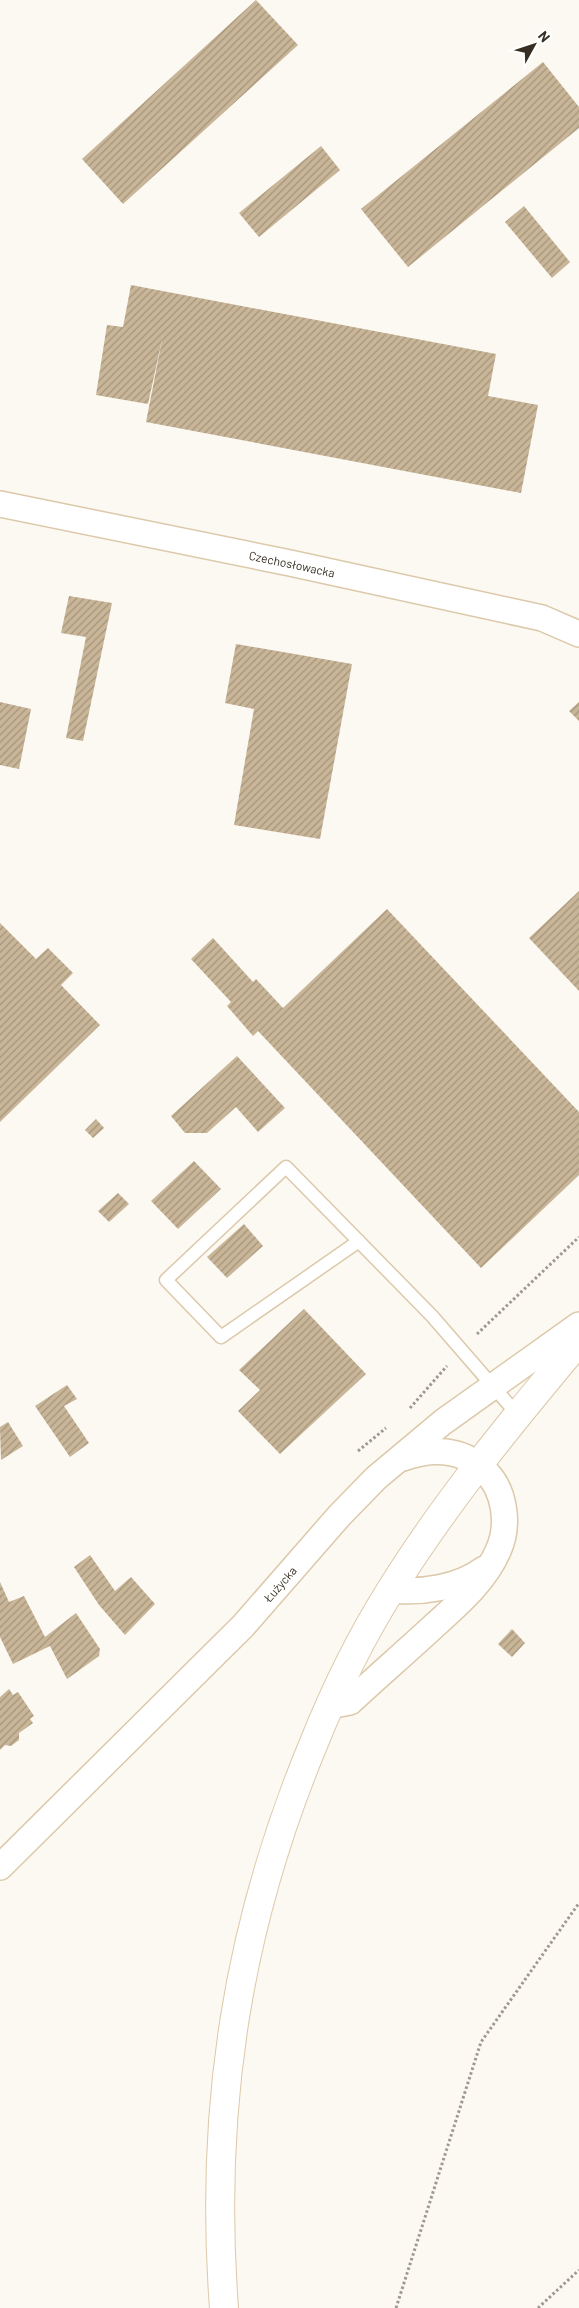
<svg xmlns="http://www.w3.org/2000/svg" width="579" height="2308" font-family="Barlow,sans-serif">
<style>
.building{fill:url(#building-hatch)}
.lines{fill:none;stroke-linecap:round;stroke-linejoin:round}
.service-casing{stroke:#dcc9aa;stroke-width:15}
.minor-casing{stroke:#dcc9aa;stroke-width:28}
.tertiary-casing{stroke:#dcc9aa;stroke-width:30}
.path{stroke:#9e988f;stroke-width:3;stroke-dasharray:2.5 2.5;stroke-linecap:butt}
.service{stroke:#fff;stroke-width:12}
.minor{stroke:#fff;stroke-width:25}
.tertiary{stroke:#fff;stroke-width:28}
.labels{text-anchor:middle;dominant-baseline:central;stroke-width:5;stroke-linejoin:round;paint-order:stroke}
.street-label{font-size:12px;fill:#362e22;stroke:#fff}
</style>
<defs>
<pattern id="building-hatch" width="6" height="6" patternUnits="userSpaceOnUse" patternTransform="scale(1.25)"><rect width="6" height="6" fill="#c9b698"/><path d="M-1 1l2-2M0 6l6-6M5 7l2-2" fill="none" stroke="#a4947c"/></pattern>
</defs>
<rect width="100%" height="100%" fill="#fcf8f2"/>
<!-- building -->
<g class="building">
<path d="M 256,0 L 298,45 L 123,204 L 82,159 Z"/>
<path d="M 543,62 L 579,107 L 579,128 L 408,267 L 361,209 Z"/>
<path d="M 321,146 L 340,170 L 259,237 L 239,213 Z"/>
<path d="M 524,206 L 570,262 L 552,278 L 505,222 Z"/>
<path d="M 131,285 L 496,354 L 488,396 L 538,405 L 521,493 L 146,422 L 163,335 L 148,404 L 96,395 L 107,325 L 123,327 Z"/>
<path d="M 69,596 L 112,603 L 83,741 L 66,738 L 86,637 L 61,633 Z"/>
<path d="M 236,644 L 352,664 L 320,839 L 234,825 L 254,709 L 225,703 Z"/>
<path d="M 0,702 L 31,709 L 19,769 L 0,765 Z"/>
<path d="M 579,702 L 579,721 L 569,711 Z"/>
<path d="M 579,891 L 579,991 L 529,938 Z"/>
<path d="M 387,909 L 579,1112 L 579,1175 L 481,1268 L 258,1031 L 253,1036 L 227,1006 L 231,1002 L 191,959 L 213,938 L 253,982 L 256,979 L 283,1008 Z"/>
<path d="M 0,923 L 36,959 L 48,948 L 73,973 L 61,985 L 100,1025 L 0,1122 Z"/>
<path d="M 237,1056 L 285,1108 L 258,1132 L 236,1107 L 207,1133 L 185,1133 L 171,1116 Z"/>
<path d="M 96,1119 L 104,1128 L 93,1138 L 85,1130 Z"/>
<path d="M 194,1161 L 221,1189 L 178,1229 L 151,1201 Z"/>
<path d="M 118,1193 L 129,1204 L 109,1222 L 98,1211 Z"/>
<path d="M 244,1224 L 263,1246 L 227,1278 L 207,1257 Z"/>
<path d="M 304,1309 L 366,1374 L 280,1454 L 238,1411 L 260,1390 L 239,1370 Z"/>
<path d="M 67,1385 L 77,1399 L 64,1406 L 89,1443 L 70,1457 L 35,1406 Z"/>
<path d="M 8,1422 L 23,1446 L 1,1460 L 0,1427 Z"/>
<path d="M 90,1555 L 115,1591 L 131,1577 L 155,1604 L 125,1635 L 99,1605 L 74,1567 Z"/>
<path d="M 0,1582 L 9,1602 L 24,1596 L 45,1637 L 76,1613 L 100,1649 L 99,1656 L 67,1679 L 50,1646 L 13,1664 L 0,1637 Z"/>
<path d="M 512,1629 L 525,1643 L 512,1657 L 498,1644 Z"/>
<path d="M 9,1689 L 13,1695 L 18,1692 L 34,1716 L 30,1719 L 33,1723 L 19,1733 L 19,1740 L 11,1746 L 5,1745 L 0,1750 L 0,1697 Z"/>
</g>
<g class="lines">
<defs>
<path id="service" d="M 359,1241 L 221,1337 L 166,1280 L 286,1167 L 432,1316 L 517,1414"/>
<g id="minor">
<path id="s1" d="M 0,504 L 290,563 L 542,618 L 579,634"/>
<path d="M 391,1590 C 421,1593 459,1588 484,1569"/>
<path d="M 329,1706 L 350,1702 C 378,1676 407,1651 435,1625 C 458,1604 485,1581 498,1551 C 510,1525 505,1489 484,1470 C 461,1448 431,1448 403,1458"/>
<path id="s2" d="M 0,1867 L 243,1626 L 339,1516 L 376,1478 L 443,1422 L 579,1325"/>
</g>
<path id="tertiary" d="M 224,2308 C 209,2110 237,1928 313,1745 C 335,1690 361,1637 392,1588 C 447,1500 513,1420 579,1341"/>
</defs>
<!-- service casing -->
<use href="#service" class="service-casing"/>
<!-- minor casing -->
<use href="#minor" class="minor-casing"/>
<!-- tertiary casing -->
<use href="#tertiary" class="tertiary-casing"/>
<!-- path -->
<g class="path">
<path d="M 477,1334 L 579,1237"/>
<path d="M 410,1408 L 447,1366"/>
<path d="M 358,1451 L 386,1428"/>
<path d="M 396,2308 L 481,2042 L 579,1903"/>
<path d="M 538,2308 L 579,2270"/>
</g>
<!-- service -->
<use href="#service" class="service"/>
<!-- minor -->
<use href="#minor" class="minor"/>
<!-- tertiary -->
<use href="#tertiary" class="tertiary"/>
</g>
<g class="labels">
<!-- street labels -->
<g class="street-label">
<text stroke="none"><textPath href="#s1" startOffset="298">Czechosłowacka</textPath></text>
<text stroke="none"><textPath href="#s2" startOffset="398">Łużycka</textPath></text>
</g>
</g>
<!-- north arrow -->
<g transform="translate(534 45) rotate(50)" stroke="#ffffff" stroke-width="4" paint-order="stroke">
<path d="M0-4L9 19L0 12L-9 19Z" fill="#362e22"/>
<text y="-8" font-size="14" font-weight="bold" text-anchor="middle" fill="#362e22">N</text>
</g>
</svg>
